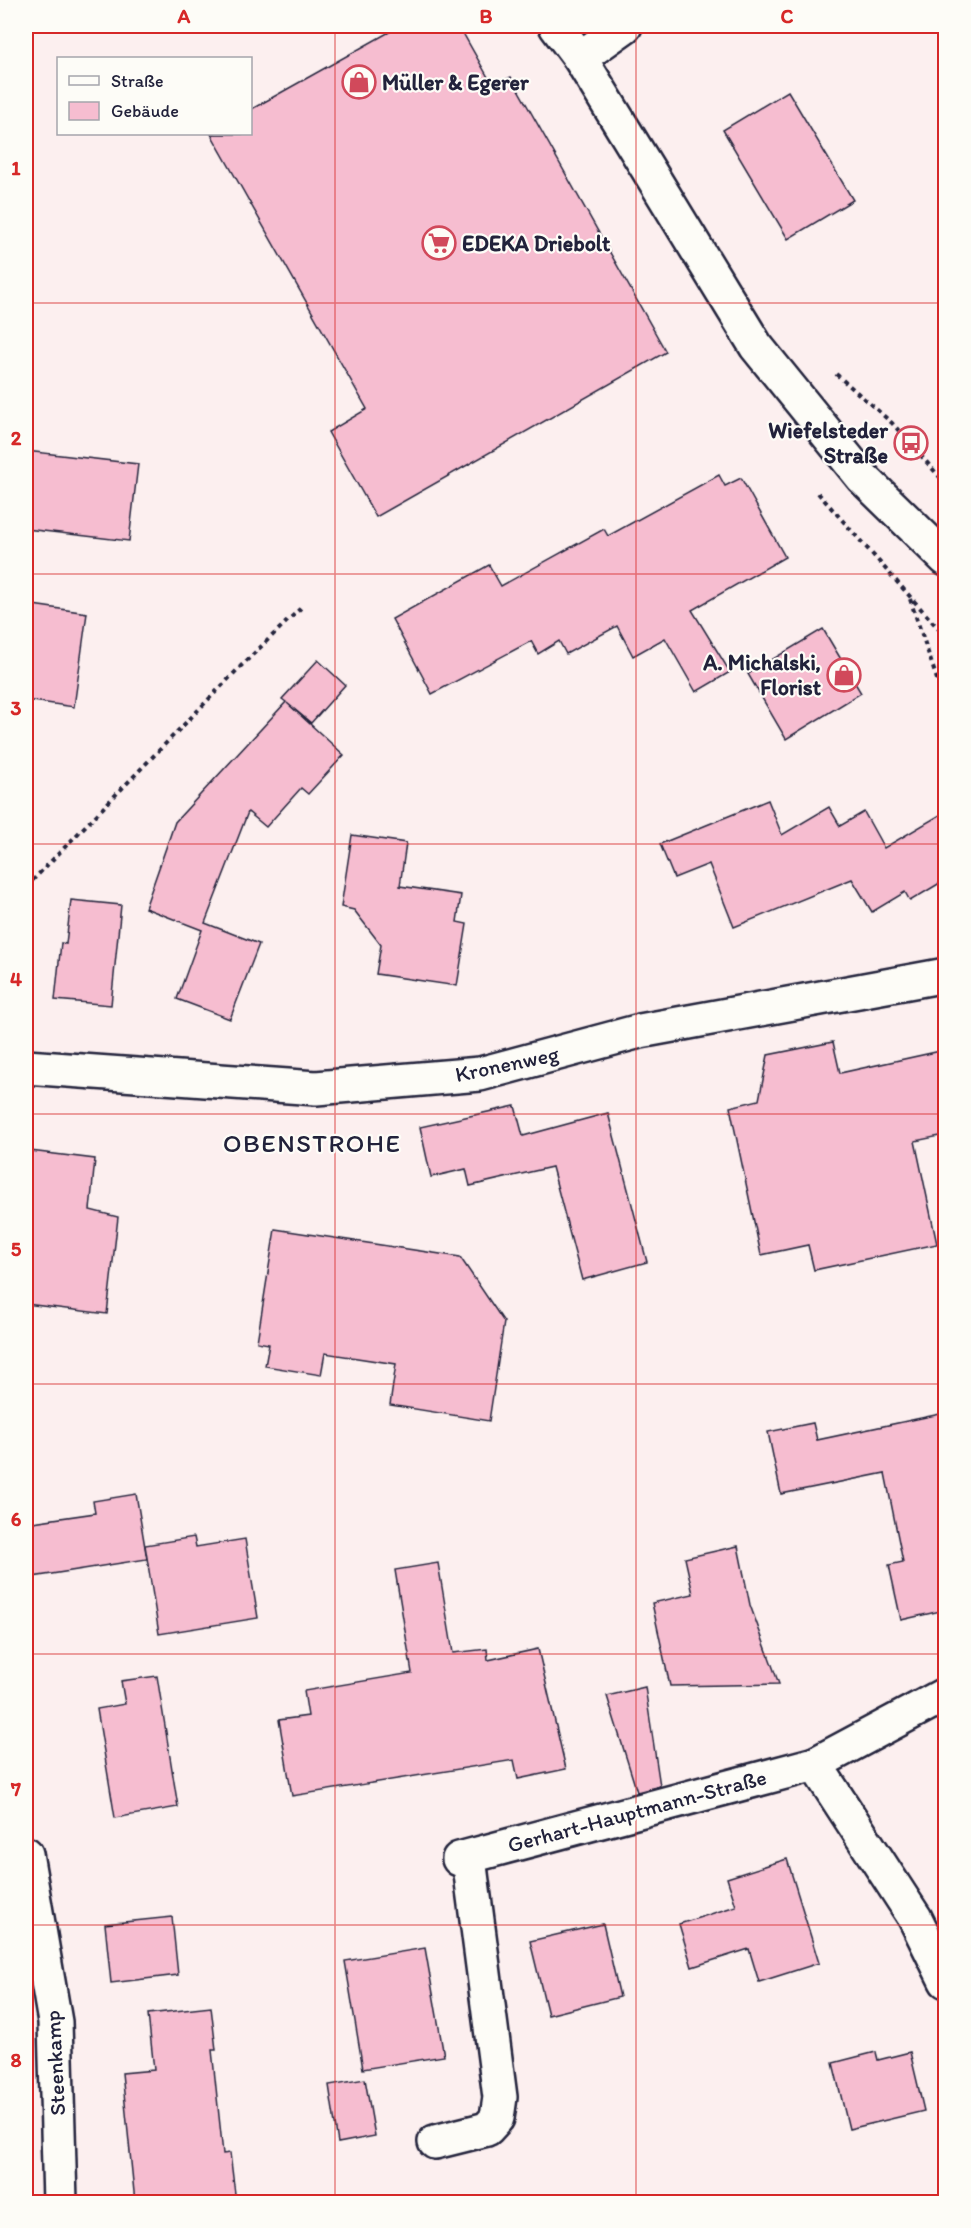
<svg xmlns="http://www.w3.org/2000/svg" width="971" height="2228" font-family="Itim,sans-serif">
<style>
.building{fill:#f6bdd0;stroke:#22223b;stroke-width:1.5}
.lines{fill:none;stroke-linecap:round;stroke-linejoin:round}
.minor-casing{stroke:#22223b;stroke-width:38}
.major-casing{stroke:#22223b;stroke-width:38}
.path{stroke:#22223b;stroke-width:4;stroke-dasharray:4.5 4.5;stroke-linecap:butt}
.minor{stroke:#fdfcf7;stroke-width:33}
.major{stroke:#fdfcf7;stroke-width:33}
.grid{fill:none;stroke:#d62828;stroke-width:1.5;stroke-opacity:0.55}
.labels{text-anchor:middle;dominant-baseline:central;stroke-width:4.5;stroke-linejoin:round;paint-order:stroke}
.poi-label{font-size:22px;font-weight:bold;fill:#22223b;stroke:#fdfcf7;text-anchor:start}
.street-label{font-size:22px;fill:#22223b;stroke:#fdfcf7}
.quarter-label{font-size:26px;letter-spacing:1.5px;fill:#22223b;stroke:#fdfcf7}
.neatline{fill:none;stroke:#d62828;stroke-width:2}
.grid-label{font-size:20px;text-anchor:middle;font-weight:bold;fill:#d62828}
</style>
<rect width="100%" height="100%" fill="#fcefef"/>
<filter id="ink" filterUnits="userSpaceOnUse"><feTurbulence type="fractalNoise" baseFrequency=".0167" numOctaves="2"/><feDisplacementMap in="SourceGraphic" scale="12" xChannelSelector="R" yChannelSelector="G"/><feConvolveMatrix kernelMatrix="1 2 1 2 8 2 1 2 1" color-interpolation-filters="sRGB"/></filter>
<g filter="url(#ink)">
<!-- building -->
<g class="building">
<path d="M 400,26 L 459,26 L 493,86 L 511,77 L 666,352 L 376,517 L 328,432 L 367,409 L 211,134 L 250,134 L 250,110 Z"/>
<path d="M 788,91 L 853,200 L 788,239 L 723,130 Z"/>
<path d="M 26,451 L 138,464 L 129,541 L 26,529 Z"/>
<path d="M 719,475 L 725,486 L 741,478 L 785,557 L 692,610 L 730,672 L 696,692 L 665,638 L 633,656 L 617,626 L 566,654 L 559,641 L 538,654 L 531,641 L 432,694 L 392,619 L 489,565 L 501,586 L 604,529 L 608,536 Z"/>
<path d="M 26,604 L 87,613 L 74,707 L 26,700 Z"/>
<path d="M 823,629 L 861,693 L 786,739 L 748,674 Z"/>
<path d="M 318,660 L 345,685 L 311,723 L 287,703 L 344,755 L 308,794 L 301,788 L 266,827 L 248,812 L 205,923 L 259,944 L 230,1019 L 177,999 L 202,930 L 145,908 L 175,822 L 286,702 L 282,699 Z"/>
<path d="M 768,800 L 782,835 L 829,807 L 840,826 L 864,812 L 884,848 L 945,812 L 945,880 L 910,901 L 905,892 L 872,912 L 852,879 L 734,927 L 709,864 L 674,878 L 660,844 Z"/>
<path d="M 352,835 L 406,843 L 400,886 L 461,895 L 457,922 L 467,924 L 457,986 L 376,974 L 381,945 L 354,910 L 341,907 Z"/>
<path d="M 71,900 L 121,905 L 111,1005 L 55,1000 L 61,943 L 66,944 Z"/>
<path d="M 833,1042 L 840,1073 L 945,1050 L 945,1135 L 915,1141 L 937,1244 L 814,1270 L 808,1245 L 761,1255 L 730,1107 L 759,1100 L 768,1055 Z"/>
<path d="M 515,1106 L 523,1136 L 608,1113 L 647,1262 L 582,1280 L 552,1167 L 470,1186 L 466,1169 L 431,1177 L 420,1127 Z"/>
<path d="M 30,1151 L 95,1159 L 90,1210 L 118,1217 L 107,1314 L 26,1304 L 26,1186 Z"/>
<path d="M 275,1229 L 460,1257 L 504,1322 L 489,1421 L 390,1405 L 396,1364 L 325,1353 L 321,1375 L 265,1366 L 269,1344 L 257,1342 Z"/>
<path d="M 945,1413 L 945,1610 L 901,1620 L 889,1565 L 903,1562 L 885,1473 L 781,1494 L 768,1432 L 813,1423 L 817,1440 Z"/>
<path d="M 136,1494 L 147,1559 L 26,1578 L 26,1523 L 95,1513 L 93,1501 Z"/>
<path d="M 194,1537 L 196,1547 L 245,1539 L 258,1618 L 159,1634 L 145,1545 Z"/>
<path d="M 738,1546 L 750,1605 L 779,1684 L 670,1686 L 652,1603 L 693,1594 L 685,1558 Z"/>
<path d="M 438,1563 L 453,1653 L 487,1649 L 488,1660 L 538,1649 L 566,1769 L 518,1779 L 514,1760 L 292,1796 L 279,1720 L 308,1716 L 304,1691 L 412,1673 L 395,1570 Z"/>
<path d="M 157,1676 L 178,1807 L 115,1818 L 97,1709 L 125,1704 L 121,1681 Z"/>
<path d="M 645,1687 L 660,1786 L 637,1792 L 607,1696 Z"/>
<path d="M 787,1859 L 819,1963 L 759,1982 L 749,1949 L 692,1967 L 679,1924 L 736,1906 L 727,1878 Z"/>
<path d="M 172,1917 L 178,1975 L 111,1983 L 105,1924 Z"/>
<path d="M 603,1924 L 620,1997 L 548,2015 L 530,1941 Z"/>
<path d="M 425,1948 L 444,2056 L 363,2069 L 345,1961 Z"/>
<path d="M 211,2007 L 216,2050 L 212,2050 L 223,2154 L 230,2153 L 236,2202 L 135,2202 L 122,2073 L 154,2070 L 148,2014 Z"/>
<path d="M 876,2052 L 878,2060 L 910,2052 L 924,2111 L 849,2129 L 833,2063 Z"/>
<path d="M 365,2079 L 375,2136 L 338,2143 L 329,2085 Z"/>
</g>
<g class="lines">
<defs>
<g id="minor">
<path d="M 580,58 L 625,26"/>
<path d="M 26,1067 L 316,1088 L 480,1074 L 640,1031 L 946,975"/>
<path d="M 946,1694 L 815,1764 L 915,1918 L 946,1981"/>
<path d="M 26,1854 L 55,2022 L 60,2202"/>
<path d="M 459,1859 L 815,1764"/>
<path d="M 435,2142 L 487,2129 L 497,2118 L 500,2097 L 470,1866 L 465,1862"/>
</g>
<path id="major" d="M 556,26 L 580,58 L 756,346 L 863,478 L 946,559"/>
</defs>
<!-- minor casing -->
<use href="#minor" class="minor-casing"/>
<!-- major casing -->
<use href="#major" class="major-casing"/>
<!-- path -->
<g class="path">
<path d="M 836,374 L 892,423 L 946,484"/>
<path d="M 818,493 L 946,637"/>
<path d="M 910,599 L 946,706"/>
<path d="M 26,887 L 242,665 L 304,605"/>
</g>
<!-- minor -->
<use href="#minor" class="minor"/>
<!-- major -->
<use href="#major" class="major"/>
</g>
</g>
<!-- grid -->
<path class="grid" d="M 335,26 L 335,2202M 636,26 L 636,2202M 26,303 L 946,303M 26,574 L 946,574M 26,844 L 946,844M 26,1114 L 946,1114M 26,1384 L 946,1384M 26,1654 L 946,1654M 26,1925 L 946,1925"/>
<!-- icons -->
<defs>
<symbol id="shop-ring" viewBox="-11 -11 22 22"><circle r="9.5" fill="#fdfcf7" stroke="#d1495b" stroke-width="1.5"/><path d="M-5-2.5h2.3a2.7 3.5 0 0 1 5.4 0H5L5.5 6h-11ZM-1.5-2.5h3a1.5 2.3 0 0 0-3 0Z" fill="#d1495b"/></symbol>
<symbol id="supermarket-ring" viewBox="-11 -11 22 22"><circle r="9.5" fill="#fdfcf7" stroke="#d1495b" stroke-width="1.5"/><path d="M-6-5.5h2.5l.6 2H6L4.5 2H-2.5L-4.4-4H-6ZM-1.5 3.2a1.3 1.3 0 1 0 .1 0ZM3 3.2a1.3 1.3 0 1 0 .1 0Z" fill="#d1495b"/></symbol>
<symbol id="bus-ring" viewBox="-11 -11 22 22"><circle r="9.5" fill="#fdfcf7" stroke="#d1495b" stroke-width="1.5"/><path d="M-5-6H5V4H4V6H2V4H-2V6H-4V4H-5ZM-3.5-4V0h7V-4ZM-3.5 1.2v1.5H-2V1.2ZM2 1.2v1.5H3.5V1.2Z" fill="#d1495b"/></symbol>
</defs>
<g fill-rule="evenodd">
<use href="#shop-ring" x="340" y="63" width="38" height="38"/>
<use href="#supermarket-ring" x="420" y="224" width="38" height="38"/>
<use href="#bus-ring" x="892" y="424" width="38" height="38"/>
<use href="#shop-ring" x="825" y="656" width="38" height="38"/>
</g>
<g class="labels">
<!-- poi labels -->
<g class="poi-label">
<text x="382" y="82">Müller &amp; Egerer</text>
<text x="462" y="243">EDEKA Driebolt</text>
<text x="888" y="430" text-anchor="end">Wiefelsteder<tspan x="888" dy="25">Straße</tspan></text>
<text x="821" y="662" text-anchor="end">A. Michalski,<tspan x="821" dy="25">Florist</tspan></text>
</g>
<!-- street labels -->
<g class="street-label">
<text transform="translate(507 1064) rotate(-12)">Kronenweg</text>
<text transform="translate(637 1811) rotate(-15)">Gerhart-Hauptmann-Straße</text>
<text transform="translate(55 2063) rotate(-93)">Steenkamp</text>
</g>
<!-- quarter labels -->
<g class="quarter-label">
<text x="312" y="1143">OBENSTROHE</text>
</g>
</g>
<!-- margin -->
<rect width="971" height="2228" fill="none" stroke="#fdfcf7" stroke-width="66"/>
<!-- legend -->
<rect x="57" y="57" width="195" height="78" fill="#fdfcf7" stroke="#a5a5ac" stroke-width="1.5"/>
<rect x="69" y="76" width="30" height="9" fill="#fdfcf7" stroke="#a5a5ac" stroke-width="1.5"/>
<text x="111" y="87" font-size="18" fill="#22223b">Straße</text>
<rect x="69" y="102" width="30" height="18" fill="#f6bdd0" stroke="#a5a5ac" stroke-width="1.5"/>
<text x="111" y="117" font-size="18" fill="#22223b">Gebäude</text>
<rect x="33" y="33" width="905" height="2162" class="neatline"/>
<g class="grid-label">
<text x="184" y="23">A</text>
<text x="486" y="23">B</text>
<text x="787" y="23">C</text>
<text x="16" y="175">1</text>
<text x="16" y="445">2</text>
<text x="16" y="715">3</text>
<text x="16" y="986">4</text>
<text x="16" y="1256">5</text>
<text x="16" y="1526">6</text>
<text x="16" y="1796">7</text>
<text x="16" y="2067">8</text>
</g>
</svg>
